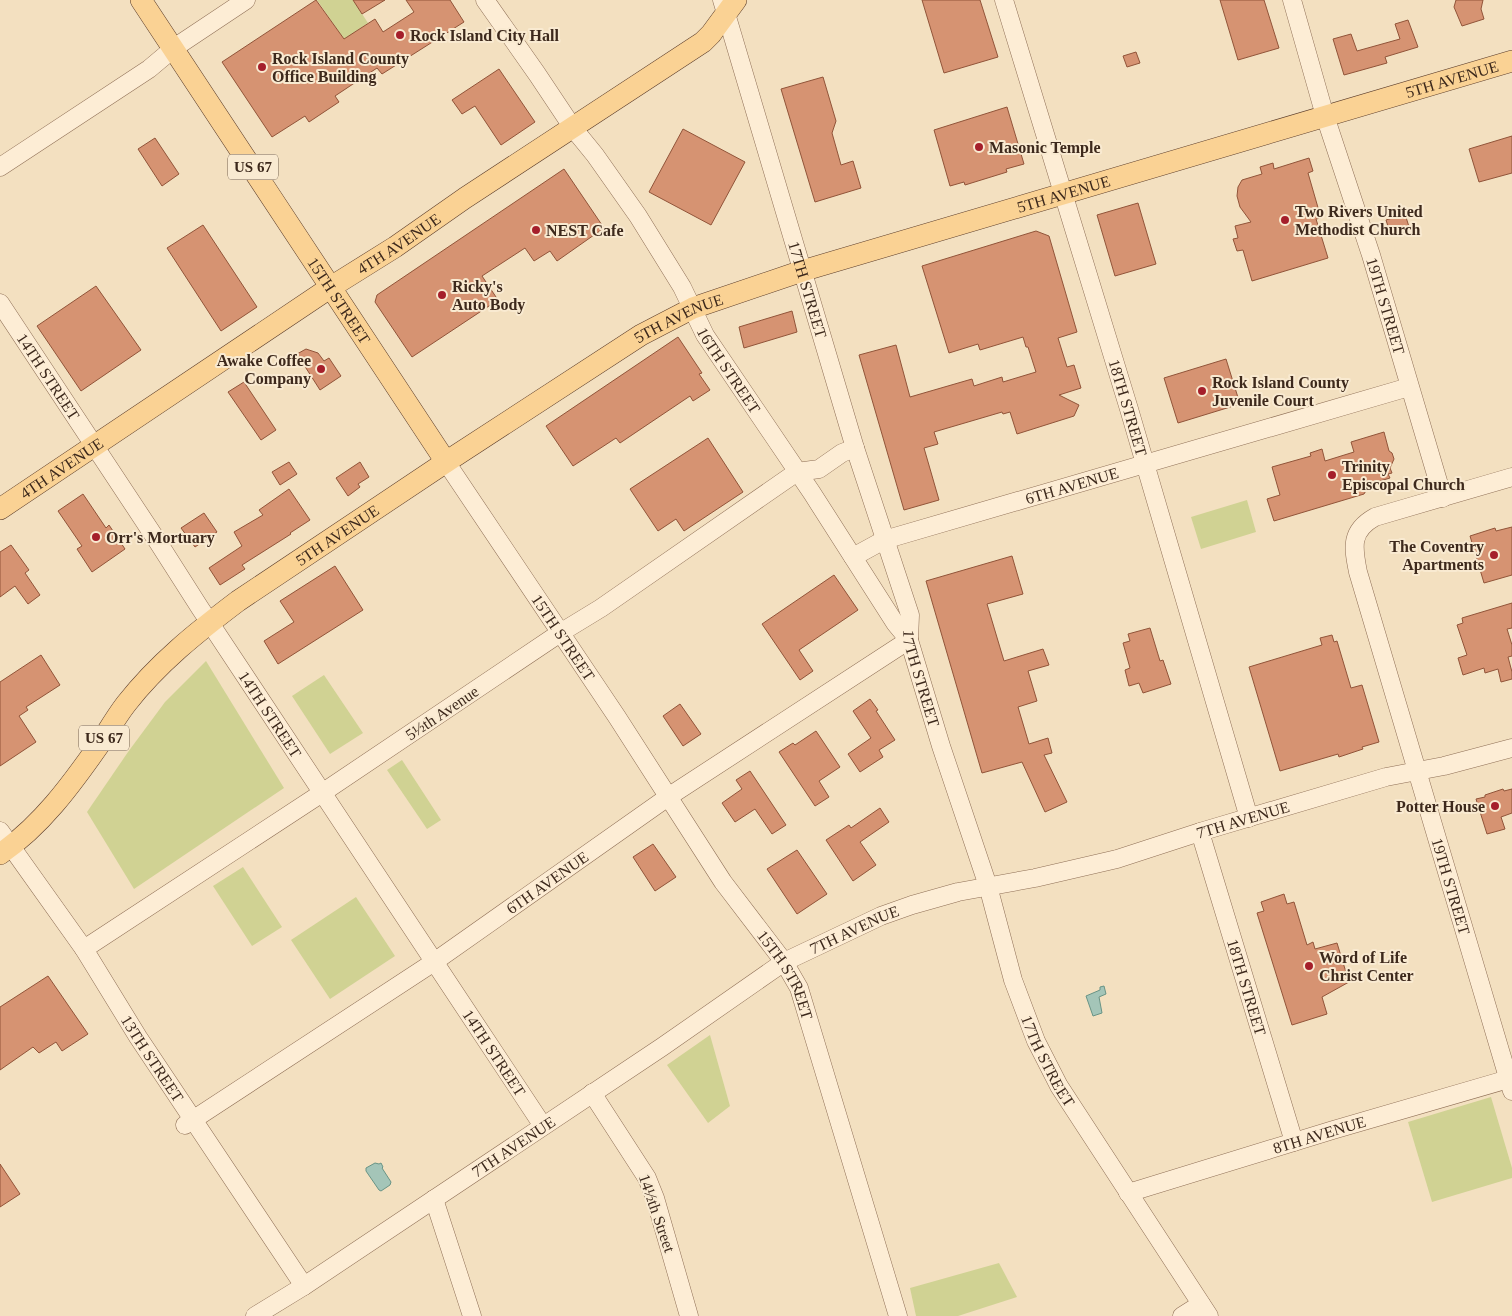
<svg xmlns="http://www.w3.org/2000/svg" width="1512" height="1316" font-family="Georgia,serif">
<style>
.green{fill:#d0d293}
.water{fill:#a4c5b8;stroke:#699486}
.building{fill:#d69372;stroke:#915439}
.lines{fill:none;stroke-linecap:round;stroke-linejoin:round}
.minor-casing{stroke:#8f6f56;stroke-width:19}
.major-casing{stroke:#5c3d2b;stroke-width:22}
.minor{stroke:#fdedd5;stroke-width:18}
.major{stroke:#fad294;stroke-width:21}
.poi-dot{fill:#a51f2b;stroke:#f9ead1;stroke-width:2}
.labels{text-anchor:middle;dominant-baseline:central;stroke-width:4;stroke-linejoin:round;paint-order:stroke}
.shield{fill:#f9ead1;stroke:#756352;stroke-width:1}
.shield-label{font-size:15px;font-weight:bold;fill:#3d291c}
.poi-label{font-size:16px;font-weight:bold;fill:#3d291c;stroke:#f9ead1;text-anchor:start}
.street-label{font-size:16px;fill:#3d291c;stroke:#f9ead1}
</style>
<rect width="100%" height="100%" fill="#f3e0c0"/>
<!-- green -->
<g class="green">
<path d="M 317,0 L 353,0 L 368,23 L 355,32 L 358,37 L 348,45 Z"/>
<path d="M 1247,500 L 1256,532 L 1201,549 L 1191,517 Z"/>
<path d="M 206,661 L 284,788 L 134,889 L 87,812 L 128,752 L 165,702 Z"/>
<path d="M 324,675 L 363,733 L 330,754 L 292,696 Z"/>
<path d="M 402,760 L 441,820 L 427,829 L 387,770 Z"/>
<path d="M 243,867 L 282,927 L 252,946 L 213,886 Z"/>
<path d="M 356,897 L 395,956 L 330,999 L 291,940 Z"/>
<path d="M 710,1035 L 730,1106 L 708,1123 L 667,1065 Z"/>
<path d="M 1491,1097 L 1512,1168 L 1512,1178 L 1432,1202 L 1408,1122 Z"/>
<path d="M 999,1263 L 1017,1297 L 958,1316 L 916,1316 L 910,1288 Z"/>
</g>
<!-- water -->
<g class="water">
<path d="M 1104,986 L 1106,994 L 1099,997 L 1102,1013 L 1093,1016 L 1086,996 L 1100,990 L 1100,987 Z"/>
<path d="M 375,1163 L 379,1164 L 381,1163 L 383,1167 L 382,1168 L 391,1182 L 390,1185 L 381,1191 L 379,1190 L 366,1171 L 366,1168 Z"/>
</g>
<!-- building -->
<g class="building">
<path d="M 316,0 L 344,39 L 375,19 L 383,32 L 414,12 L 406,0 L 450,0 L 464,22 L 382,74 L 377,68 L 335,96 L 339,102 L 309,122 L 305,116 L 272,137 L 222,62 Z"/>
<path d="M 353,0 L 385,0 L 362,14 Z"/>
<path d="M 922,0 L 980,0 L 998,57 L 944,73 Z"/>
<path d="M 1220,0 L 1264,0 L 1279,48 L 1238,60 Z"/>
<path d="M 1456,0 L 1483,0 L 1481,9 L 1484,19 L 1462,26 L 1454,7 Z"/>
<path d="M 1408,20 L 1418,47 L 1385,57 L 1387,63 L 1344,75 L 1333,39 L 1351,34 L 1357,51 L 1400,39 L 1395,24 Z"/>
<path d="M 1136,52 L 1140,63 L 1127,67 L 1123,56 Z"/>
<path d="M 499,69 L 535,122 L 501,145 L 475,106 L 462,114 L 452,100 Z"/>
<path d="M 823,77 L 836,121 L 832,133 L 841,165 L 853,161 L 861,188 L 815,202 L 781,89 Z"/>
<path d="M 1007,107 L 1024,164 L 1006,169 L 1007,172 L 965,185 L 964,182 L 950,186 L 934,130 Z"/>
<path d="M 683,129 L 745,162 L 711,225 L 649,192 Z"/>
<path d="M 1512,136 L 1512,173 L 1479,182 L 1469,149 Z"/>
<path d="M 155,138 L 179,174 L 162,186 L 138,149 Z"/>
<path d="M 1309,158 L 1313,171 L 1308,173 L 1321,218 L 1316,219 L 1328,258 L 1252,281 L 1243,250 L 1237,251 L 1233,239 L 1238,238 L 1235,226 L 1251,222 L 1240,207 L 1237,196 L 1238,187 L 1242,180 L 1262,174 L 1260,167 L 1273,163 L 1274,169 Z"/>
<path d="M 564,169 L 604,228 L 557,261 L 550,251 L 534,261 L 525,248 L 482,276 L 498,300 L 412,357 L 375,302 L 377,295 Z"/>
<path d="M 1138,203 L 1156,264 L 1115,276 L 1097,215 Z"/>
<path d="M 1405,214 L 1410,230 L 1391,236 L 1386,220 Z"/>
<path d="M 203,225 L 257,307 L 221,331 L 167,248 Z"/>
<path d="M 1036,231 L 1049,236 L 1077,332 L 1058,338 L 1067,367 L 1074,365 L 1081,388 L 1059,395 L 1079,405 L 1074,416 L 1017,434 L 1010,412 L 1003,414 L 1002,412 L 934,432 L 938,444 L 924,448 L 939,500 L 904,510 L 859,355 L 896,345 L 910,397 L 972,379 L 974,386 L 1002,377 L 1003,382 L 1036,372 L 1028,347 L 1026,347 L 1023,337 L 980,350 L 978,344 L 949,353 L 922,266 Z"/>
<path d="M 96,286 L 141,350 L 81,391 L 37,326 Z"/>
<path d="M 792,311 L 797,332 L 744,348 L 739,327 Z"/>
<path d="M 678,337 L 702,373 L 699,374 L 710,390 L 693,401 L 690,396 L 620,443 L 616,438 L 573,466 L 546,426 Z"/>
<path d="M 306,349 L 318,353 L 324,361 L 329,358 L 341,376 L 320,390 L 297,354 Z"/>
<path d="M 1226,359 L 1240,404 L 1178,423 L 1164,378 Z"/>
<path d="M 244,382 L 276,430 L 261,440 L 228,392 Z"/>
<path d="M 1384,432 L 1389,451 L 1392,453 L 1394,459 L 1390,468 L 1392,473 L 1388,474 L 1390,478 L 1370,484 L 1364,494 L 1274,521 L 1267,499 L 1280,495 L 1272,467 L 1311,456 L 1310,453 L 1322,449 L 1325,461 L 1354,452 L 1351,442 Z"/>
<path d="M 708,438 L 743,492 L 684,531 L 676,519 L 658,531 L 630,489 Z"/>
<path d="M 289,462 L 297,474 L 280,485 L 272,472 Z"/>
<path d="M 360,462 L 369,477 L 358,484 L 360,487 L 348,496 L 336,478 Z"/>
<path d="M 289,489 L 310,520 L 290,533 L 291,534 L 242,565 L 245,569 L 220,585 L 209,568 L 242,546 L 234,532 L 263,515 L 259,510 Z"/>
<path d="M 83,494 L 106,528 L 109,525 L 125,549 L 92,572 L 77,549 L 82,546 L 58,511 Z"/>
<path d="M 204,513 L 217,532 L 195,547 L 181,528 Z"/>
<path d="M 1512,527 L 1512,575 L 1484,583 L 1470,536 L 1495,528 L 1496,531 Z"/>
<path d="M 11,545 L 29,570 L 25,573 L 40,595 L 28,604 L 15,586 L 0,597 L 0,552 Z"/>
<path d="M 1012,556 L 1023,594 L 987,604 L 1004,661 L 1043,649 L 1049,665 L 1028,671 L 1037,701 L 1018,707 L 1029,744 L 1048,738 L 1052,753 L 1044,755 L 1067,802 L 1045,812 L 1022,762 L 982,773 L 926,581 Z"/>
<path d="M 335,566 L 363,610 L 278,664 L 264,641 L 294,622 L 280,601 Z"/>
<path d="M 834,575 L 858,610 L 799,650 L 813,671 L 800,680 L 762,624 Z"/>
<path d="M 1512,603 L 1512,628 L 1507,629 L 1512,645 L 1512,656 L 1508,657 L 1512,672 L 1512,679 L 1501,682 L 1498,669 L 1485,673 L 1484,668 L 1463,675 L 1458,658 L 1467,655 L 1457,625 L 1463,623 L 1462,618 Z"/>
<path d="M 1150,628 L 1160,661 L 1163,660 L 1171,684 L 1143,693 L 1139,683 L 1129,686 L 1125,670 L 1130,668 L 1123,643 L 1130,641 L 1128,634 Z"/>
<path d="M 1332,635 L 1334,642 L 1337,641 L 1351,688 L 1362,685 L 1379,742 L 1362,747 L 1363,749 L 1339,757 L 1338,754 L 1280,771 L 1249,667 L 1322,645 L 1320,638 Z"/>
<path d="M 41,655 L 60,685 L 26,707 L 28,710 L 19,716 L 36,742 L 0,766 L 0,682 Z"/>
<path d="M 870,699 L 878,710 L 876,711 L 895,740 L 879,750 L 883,757 L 860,772 L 848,754 L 871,738 L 853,711 Z"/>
<path d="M 680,704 L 701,734 L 683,746 L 663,716 Z"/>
<path d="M 816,731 L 840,767 L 819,781 L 829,797 L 815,806 L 779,752 L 793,743 L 795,745 Z"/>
<path d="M 750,771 L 786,825 L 772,834 L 755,809 L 735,822 L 722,803 L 742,789 L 736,780 Z"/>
<path d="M 1503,789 L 1504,791 L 1512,789 L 1512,813 L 1501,817 L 1505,829 L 1487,834 L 1476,799 L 1485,797 L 1485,795 Z"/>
<path d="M 880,808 L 889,822 L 860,842 L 876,865 L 853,881 L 826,840 L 849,825 L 851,828 Z"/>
<path d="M 653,844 L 676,877 L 655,891 L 633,857 Z"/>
<path d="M 797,850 L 827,894 L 797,914 L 767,869 Z"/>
<path d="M 1284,894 L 1287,904 L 1294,902 L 1307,945 L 1313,942 L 1315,949 L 1337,943 L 1349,982 L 1322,997 L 1327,1014 L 1292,1025 L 1257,913 L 1264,911 L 1261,902 Z"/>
<path d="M 48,976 L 88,1034 L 62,1051 L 56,1042 L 39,1053 L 33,1047 L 0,1070 L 0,1007 Z"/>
<path d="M 0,1164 L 20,1194 L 0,1207 Z"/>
</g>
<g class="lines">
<defs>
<g id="minor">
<path id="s1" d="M 485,0 L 537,74 L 573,128 L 595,155 L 638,216 L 682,287 L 705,335 L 812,493 L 895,623 L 909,640"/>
<path id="s2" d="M 722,0 L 855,448 L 910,615 L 909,640 L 941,746 L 988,886 L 1013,980 L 1036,1041 L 1059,1086 L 1209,1316"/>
<path id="s3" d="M 1004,0 L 1129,409 L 1249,818"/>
<path id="s4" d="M 1292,0 L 1325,116 L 1371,255 L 1443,498"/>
<path d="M 0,167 L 149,69 L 174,48 L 246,0"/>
<path id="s5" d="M 0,303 L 156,539 L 200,608 L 543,1126"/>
<path id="s6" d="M 446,462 L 617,717 L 723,882 L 784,962 L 799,988 L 898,1316"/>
<path id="s7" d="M 1512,477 L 1375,517 C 1350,531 1353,547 1358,572 L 1512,1091"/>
<path id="s8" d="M 853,557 L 884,540 L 1409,387"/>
<path id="s9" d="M 0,831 L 84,949 L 138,1037 L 304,1286"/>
<path id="s10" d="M 1200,832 L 1294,1142"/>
<path d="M 84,949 L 322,793 L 560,633 L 601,608 L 797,472 L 819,469 L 842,453 L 855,448"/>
<path d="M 592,1093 L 647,1178 L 655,1198 L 689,1316"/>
<path id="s11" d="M 185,1125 L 434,962 L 668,797 L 909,640"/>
<path id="s12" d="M 1128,1193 L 1333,1130 L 1512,1078"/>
<path d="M 434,1199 L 472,1316"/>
<path id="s13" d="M 255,1316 L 304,1286 L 662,1047 L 784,962 L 881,916 L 912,905 L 958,892 L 1035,878 L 1117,859 L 1200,832 L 1386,777 L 1444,766 L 1512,748"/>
<path d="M 1182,1316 L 1201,1304"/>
</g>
<g id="major">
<path id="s14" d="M 141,0 L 446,462"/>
<path id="s15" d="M 0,509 L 331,287 L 395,247 L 465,198 L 703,42 L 711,34 L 736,0"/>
<path id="s16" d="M 0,854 C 41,826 71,785 99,745 C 108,731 116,717 126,704 C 158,663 197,632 238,601 L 446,462 L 641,335 L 693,308 L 802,271 L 1512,61"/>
</g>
</defs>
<!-- minor casing -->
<use href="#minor" class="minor-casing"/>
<!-- major casing -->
<use href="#major" class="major-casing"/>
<!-- minor -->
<use href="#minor" class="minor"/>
<!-- major -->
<use href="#major" class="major"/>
</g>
<!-- markers -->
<g class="poi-dot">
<circle cx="400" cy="35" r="5"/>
<circle cx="262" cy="67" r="5"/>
<circle cx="979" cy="147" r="5"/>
<circle cx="1285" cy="220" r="5"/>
<circle cx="536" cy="230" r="5"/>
<circle cx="442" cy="295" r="5"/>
<circle cx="321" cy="369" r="5"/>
<circle cx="1202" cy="391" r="5"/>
<circle cx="1332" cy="475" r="5"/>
<circle cx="96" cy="537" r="5"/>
<circle cx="1494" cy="555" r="5"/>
<circle cx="1495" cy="806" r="5"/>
<circle cx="1309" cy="966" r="5"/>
</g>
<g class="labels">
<!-- shield labels -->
<g class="shield">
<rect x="228" y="154.5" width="50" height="25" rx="4"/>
<rect x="79" y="725.5" width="50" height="25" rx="4"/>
</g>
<g class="shield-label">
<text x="253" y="167">US 67</text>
<text x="104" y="738">US 67</text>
</g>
<!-- poi labels -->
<g class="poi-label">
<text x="410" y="35">Rock Island City Hall</text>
<text x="272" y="58">Rock Island County<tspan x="272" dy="18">Office Building</tspan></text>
<text x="989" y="147">Masonic Temple</text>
<text x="1295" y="211">Two Rivers United<tspan x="1295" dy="18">Methodist Church</tspan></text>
<text x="546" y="230">NEST Cafe</text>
<text x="452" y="286">Ricky's<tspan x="452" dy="18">Auto Body</tspan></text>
<text x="311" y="360" text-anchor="end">Awake Coffee<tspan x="311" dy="18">Company</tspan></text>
<text x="1212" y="382">Rock Island County<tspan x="1212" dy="18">Juvenile Court</tspan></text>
<text x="1342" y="466">Trinity<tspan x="1342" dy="18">Episcopal Church</tspan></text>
<text x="106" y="537">Orr's Mortuary</text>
<text x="1484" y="546" text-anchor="end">The Coventry<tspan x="1484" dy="18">Apartments</tspan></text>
<text x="1485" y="806" text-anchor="end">Potter House</text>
<text x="1319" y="957">Word of Life<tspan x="1319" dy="18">Christ Center</tspan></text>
</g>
<!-- street labels -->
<g class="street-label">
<text stroke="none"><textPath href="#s16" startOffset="1684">5TH AVENUE</textPath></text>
<text stroke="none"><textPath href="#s16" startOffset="1279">5TH AVENUE</textPath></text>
<text stroke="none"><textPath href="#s15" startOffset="479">4TH AVENUE</textPath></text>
<text stroke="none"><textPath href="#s2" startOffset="302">17TH STREET</textPath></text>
<text stroke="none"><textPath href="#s14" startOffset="360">15TH STREET</textPath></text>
<text stroke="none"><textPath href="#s4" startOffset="320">19TH STREET</textPath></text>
<text stroke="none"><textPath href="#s16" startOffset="874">5TH AVENUE</textPath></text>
<text stroke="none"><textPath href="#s1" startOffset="444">16TH STREET</textPath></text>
<text stroke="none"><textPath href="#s5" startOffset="88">14TH STREET</textPath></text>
<text stroke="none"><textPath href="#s3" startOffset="426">18TH STREET</textPath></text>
<text stroke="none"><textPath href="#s15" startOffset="74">4TH AVENUE</textPath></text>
<text stroke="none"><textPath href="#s8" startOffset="231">6TH AVENUE</textPath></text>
<text stroke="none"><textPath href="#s16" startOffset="469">5TH AVENUE</textPath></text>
<text stroke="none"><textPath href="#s6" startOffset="211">15TH STREET</textPath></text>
<text stroke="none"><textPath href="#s2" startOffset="708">17TH STREET</textPath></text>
<text transform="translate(442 713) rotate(-34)">5½th Avenue</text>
<text stroke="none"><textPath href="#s5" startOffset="492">14TH STREET</textPath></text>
<text stroke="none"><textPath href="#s13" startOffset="1119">7TH AVENUE</textPath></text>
<text stroke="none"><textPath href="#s11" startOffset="436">6TH AVENUE</textPath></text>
<text stroke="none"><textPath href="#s7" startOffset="534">19TH STREET</textPath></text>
<text stroke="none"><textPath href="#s13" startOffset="714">7TH AVENUE</textPath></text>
<text stroke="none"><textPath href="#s6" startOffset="616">15TH STREET</textPath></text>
<text stroke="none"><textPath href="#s10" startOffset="162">18TH STREET</textPath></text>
<text stroke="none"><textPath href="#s5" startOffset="898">14TH STREET</textPath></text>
<text stroke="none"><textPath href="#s9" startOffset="274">13TH STREET</textPath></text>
<text stroke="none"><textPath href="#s2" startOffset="1112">17TH STREET</textPath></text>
<text stroke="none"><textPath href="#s12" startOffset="200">8TH AVENUE</textPath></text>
<text stroke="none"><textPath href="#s13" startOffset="309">7TH AVENUE</textPath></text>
<text transform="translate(657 1213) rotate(71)">14½th Street</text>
</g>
</g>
</svg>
